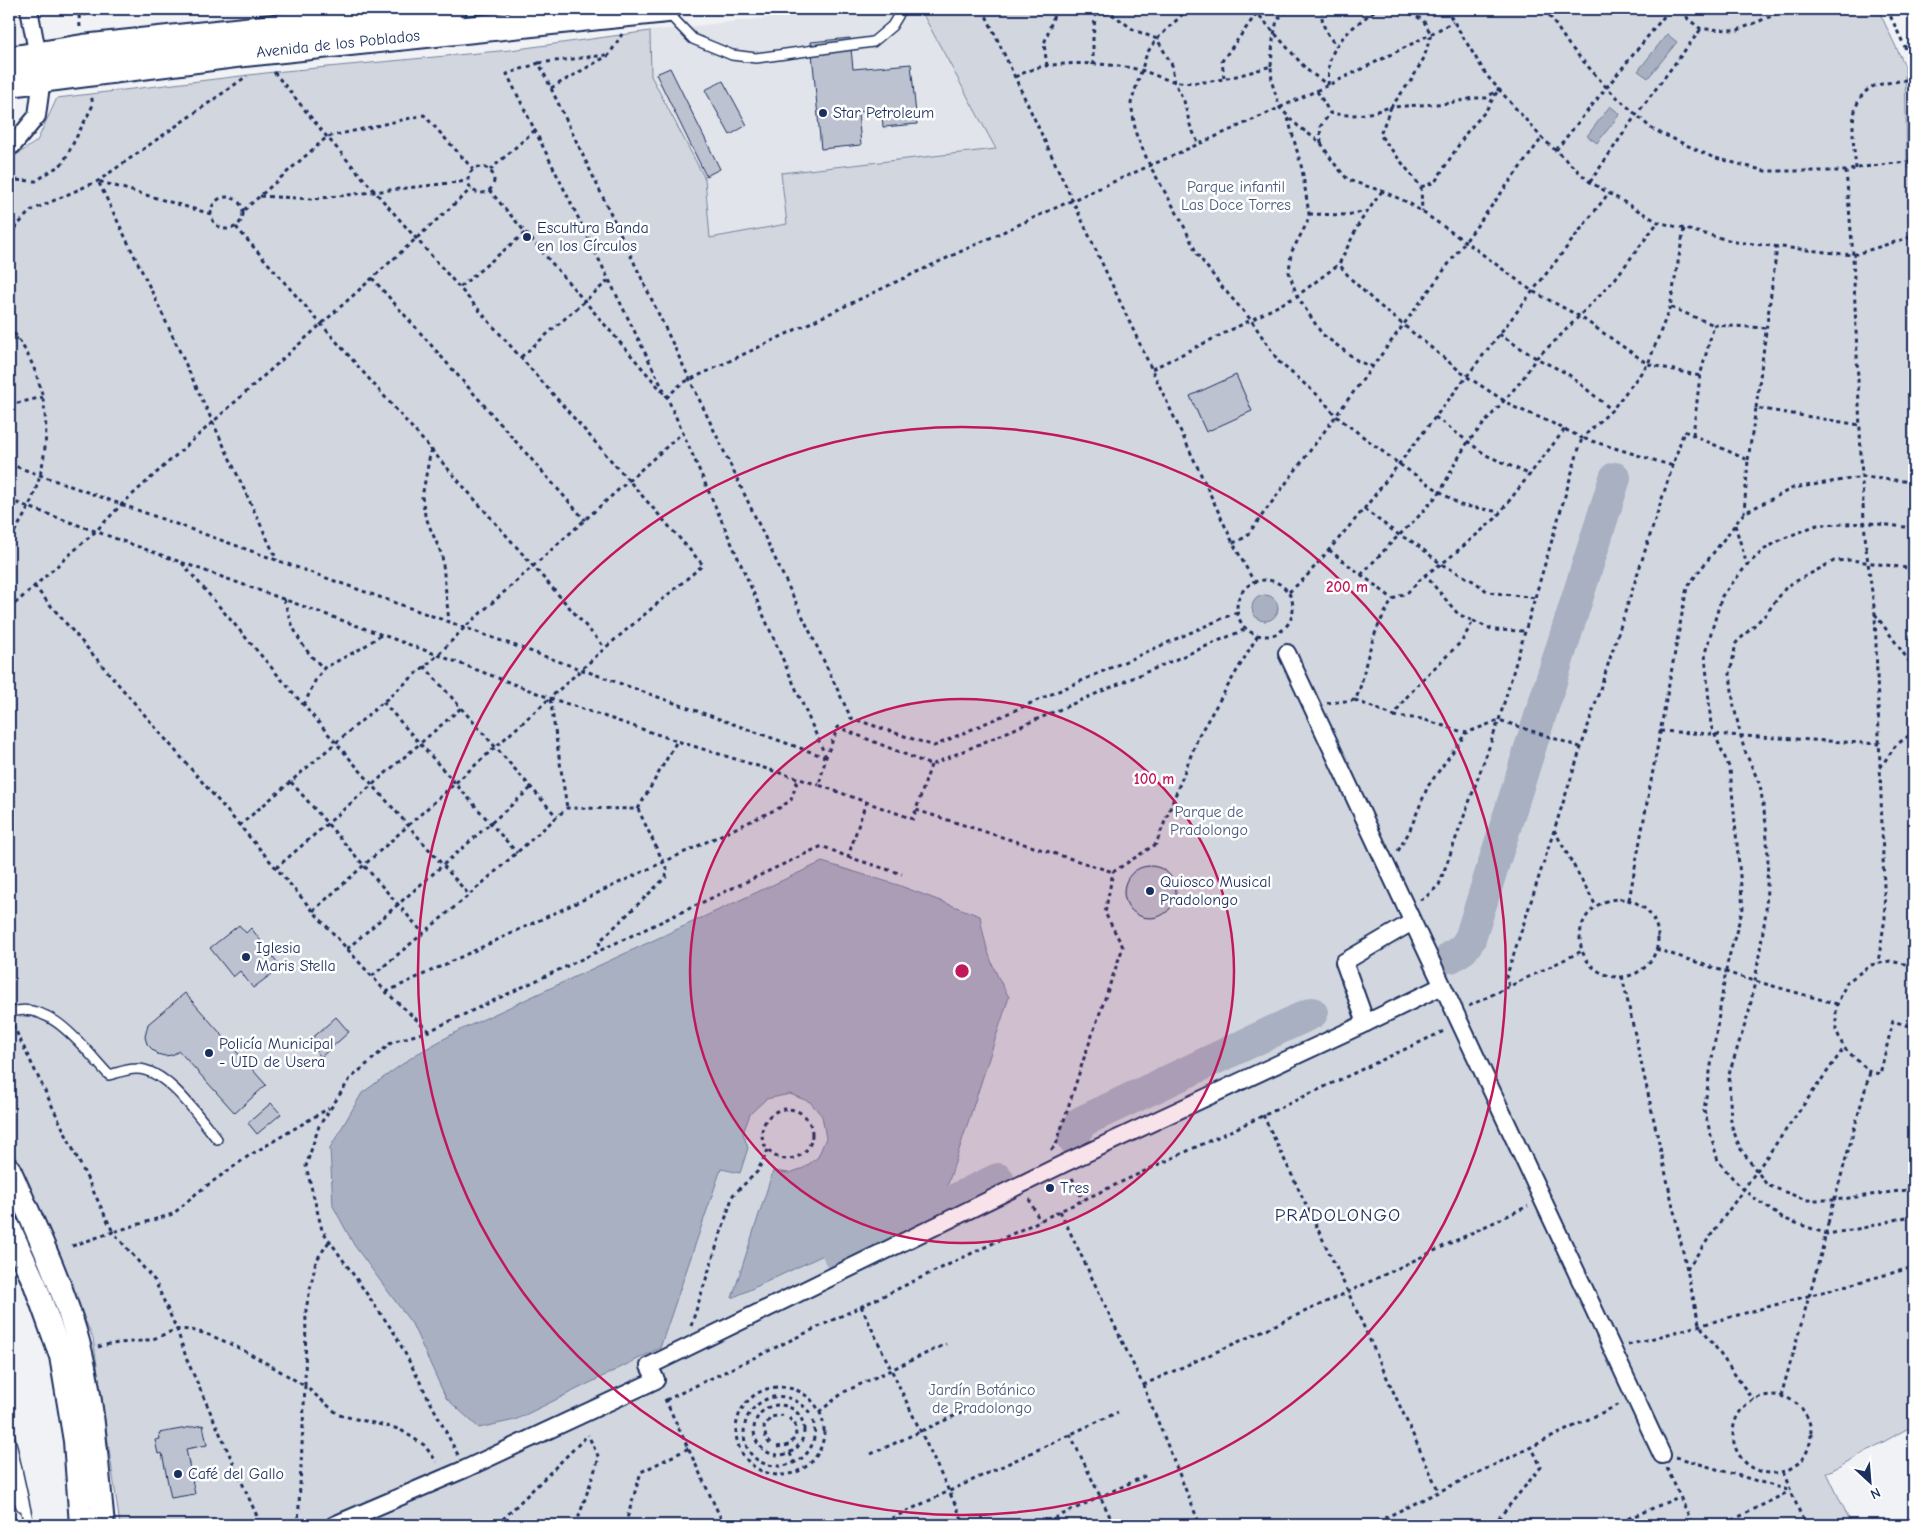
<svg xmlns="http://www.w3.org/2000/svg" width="1923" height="1534" font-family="'Comic Neue',sans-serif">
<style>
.built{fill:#e1e4ea}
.green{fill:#d2d6df;stroke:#76829e}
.water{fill:#a8b0c2;stroke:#707c9a}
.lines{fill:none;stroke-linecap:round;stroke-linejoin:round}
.river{stroke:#a8b0c2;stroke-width:32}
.building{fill:#bcc2d0;stroke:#1b2f5e}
.lane-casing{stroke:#1b2f5e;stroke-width:12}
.street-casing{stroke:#1b2f5e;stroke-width:20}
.secondary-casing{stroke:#1b2f5e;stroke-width:26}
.primary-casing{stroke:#1b2f5e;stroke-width:30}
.path{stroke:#1b2f5e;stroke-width:3;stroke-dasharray:4 4;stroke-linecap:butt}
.lane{stroke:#fff;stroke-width:9}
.street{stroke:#fff;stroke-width:16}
.secondary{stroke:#fff;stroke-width:22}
.primary{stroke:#fff;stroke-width:26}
.path-bridge{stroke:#1b2f5e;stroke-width:3;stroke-dasharray:4 4;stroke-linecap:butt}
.ring{fill:none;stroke:#c2185b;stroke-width:2.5}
.poi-dot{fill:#1b2f5e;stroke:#fff;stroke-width:2}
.labels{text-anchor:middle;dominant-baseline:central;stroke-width:5;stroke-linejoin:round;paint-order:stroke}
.street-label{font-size:16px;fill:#1b2f5e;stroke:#fff}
.poi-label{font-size:16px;fill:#1b2f5e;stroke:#fff;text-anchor:start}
.park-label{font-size:16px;fill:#49597e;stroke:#fff}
.quarter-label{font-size:19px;letter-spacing:1px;fill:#1b2f5e;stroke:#fff}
.centre{fill:#c2185b;stroke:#fff;stroke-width:2.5}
.ring-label{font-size:15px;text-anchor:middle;font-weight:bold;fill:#c2185b;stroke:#fff;stroke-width:5;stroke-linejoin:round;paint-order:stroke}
</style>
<rect width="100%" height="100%" fill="#f1f2f5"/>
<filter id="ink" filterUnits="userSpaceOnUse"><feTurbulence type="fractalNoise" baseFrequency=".02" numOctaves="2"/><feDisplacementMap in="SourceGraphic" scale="10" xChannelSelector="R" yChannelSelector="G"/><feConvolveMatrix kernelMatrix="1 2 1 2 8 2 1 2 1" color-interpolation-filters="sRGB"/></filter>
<g filter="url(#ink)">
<!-- built -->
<path class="built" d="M 845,9 L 920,9 L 996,149 L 781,173 L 787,225 L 709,238 L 705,179 L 651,76 L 650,31 Z"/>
<!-- green -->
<path class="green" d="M 920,9 L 1878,9 L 1905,66 L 1907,162 L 1914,178 L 1914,1425 L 1827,1473 L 1852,1525 L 120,1525 L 93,1338 L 9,1146 L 9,160 L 37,141 L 57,98 L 274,72 L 510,50 L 650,31 L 651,76 L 705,179 L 710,238 L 787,224 L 781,173 L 996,149 Z"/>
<!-- water -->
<g class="water">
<path d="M 1667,34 L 1677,42 L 1648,78 L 1638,71 Z"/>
<path d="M 1610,106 L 1620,114 L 1597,143 L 1587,136 Z"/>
<path d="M 1603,474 L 1627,481 C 1623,488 1619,490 1611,490 L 1603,481 Z"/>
<circle cx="1265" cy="608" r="13"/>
<path d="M 822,862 L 898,885 L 980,916 C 985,947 992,969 1009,997 L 943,1199 L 732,1298 L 773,1171 L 789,1173 L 804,1168 L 818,1157 L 826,1138 L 822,1116 L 810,1102 L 790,1094 L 766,1099 L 750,1114 L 743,1133 L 748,1148 L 740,1173 L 721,1169 L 660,1348 L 515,1420 L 479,1428 L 446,1398 L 412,1324 L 354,1245 L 333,1206 L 330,1148 L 362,1093 L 415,1055 L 458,1031 Z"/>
</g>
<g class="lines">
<!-- river -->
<g class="river">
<path d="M 1451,957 L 1463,949 L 1470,939 L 1615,478"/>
<path d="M 1073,1139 L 1081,1122 L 1312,1013"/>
<path d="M 837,1249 L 839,1255 L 998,1179"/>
</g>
</g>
<!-- building -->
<g class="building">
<path d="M 850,38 L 853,69 L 911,64 L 917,124 L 883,127 L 882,110 L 858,112 L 861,145 L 821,149 L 811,42 Z"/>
<path d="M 670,68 L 720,169 L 706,176 L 656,74 Z"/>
<path d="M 723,81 L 747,125 L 730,135 L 705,90 Z"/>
<path d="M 1236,375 L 1252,411 L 1206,432 L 1190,396 Z"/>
<circle cx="1150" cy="892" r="26"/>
<path d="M 239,925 L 246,933 L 251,928 L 281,967 L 253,988 L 240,971 L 233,977 L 210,948 Z"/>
<path d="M 185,993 L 266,1085 L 235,1113 L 179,1051 L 172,1055 L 165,1056 L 157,1054 L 147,1044 L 145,1037 L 148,1024 Z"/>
<path d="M 336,1017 L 349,1032 L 321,1057 L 308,1042 Z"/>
<path d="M 271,1103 L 281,1114 L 257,1134 L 248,1123 Z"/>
<path d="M 203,1425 L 207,1445 L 186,1449 L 195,1494 L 171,1498 L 162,1453 L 158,1454 L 155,1440 L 160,1439 L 159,1433 Z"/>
</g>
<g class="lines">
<defs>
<g id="lane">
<path d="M 666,11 L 693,39 L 732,55 L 756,58 L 873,42 L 892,26 L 898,16 L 900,9"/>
<path d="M 9,1013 C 50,998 84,1049 109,1075 C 117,1073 127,1069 136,1069 C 166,1068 199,1117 217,1139"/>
<path d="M 9,1433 L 29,1525"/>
<path d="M 9,1476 L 21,1506"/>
</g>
<g id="street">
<path d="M 9,146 L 13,145 L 37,116 L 42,78 L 29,9"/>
<path d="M 1287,653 L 1662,1455"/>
<path d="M 1366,1023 L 1344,962 L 1412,922"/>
<path d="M 334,1525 L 465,1469 L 656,1380 L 649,1366 L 1065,1163 L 1366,1023 L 1442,986"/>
</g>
<g id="secondary">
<path d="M 9,1169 C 35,1228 64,1286 80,1349 C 94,1406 97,1467 103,1525"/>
<path d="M 9,1227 L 35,1284 L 61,1356 L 75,1441 L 81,1525"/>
</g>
<g id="primary">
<path d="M 9,60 L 83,48 L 453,9"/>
<path d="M 9,83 L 235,54 L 667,9"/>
</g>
</defs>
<!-- lane casing -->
<use href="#lane" class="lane-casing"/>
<!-- street casing -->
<use href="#street" class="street-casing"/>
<!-- secondary casing -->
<use href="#secondary" class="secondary-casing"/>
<!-- primary casing -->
<use href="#primary" class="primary-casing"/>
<!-- path -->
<g class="path">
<path d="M 983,9 L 1233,543 L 1254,582"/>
<path d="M 1256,9 L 1257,13 L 1307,70 L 1328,85"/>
<path d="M 1323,9 C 1319,23 1328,35 1336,46"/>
<path d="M 1403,9 L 1423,20 L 1431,34 L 1424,58 L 1412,79 L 1391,107 L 1450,103 L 1474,98 L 1486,98 L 1499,89"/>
<path d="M 1446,9 L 1487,76 L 1542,138 L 1590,182 L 1658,222 L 1736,242 L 1853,255 L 1914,236"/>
<path d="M 1545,9 L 1569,45 L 1607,88 L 1652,129 L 1712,157 L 1765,171 L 1846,171 L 1863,167 L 1914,161"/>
<path d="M 1683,9 L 1688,19 L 1701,29 L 1738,30 L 1774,15 L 1782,9"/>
<path d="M 1887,9 L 1914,66"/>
<path d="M 1096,11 L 1112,14 L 1134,30 L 1157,39 L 1172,65 L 1174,81 L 1184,101 L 1190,125 L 1199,145"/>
<path d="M 80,27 L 79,15 L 136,9"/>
<path d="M 539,63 L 606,55"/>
<path d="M 1093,65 L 1093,37 L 1096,9"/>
<path d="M 1047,66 L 1044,44 L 1056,9"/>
<path d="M 1271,66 L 1273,40 L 1277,20 L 1289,9"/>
<path d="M 274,72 L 327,137 L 703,565 L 605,648 L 550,698"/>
<path d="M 1015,77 C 1023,73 1032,69 1040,67 C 1068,61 1116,63 1144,71 C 1153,74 1163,79 1173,81 C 1203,87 1242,75 1271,66 L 1272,83 L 1280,108 L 1298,126 L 1321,143 L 1333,162 L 1348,180 L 1382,191 L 1409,203 L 1466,242 L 1532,291 L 1579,316 L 1648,364 L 1700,376"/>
<path d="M 1224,78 L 1222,61 L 1257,13"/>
<path d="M 1328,85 C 1329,78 1328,71 1329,65 C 1333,40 1358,23 1377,9"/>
<path d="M 551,88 L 609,55 L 622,34"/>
<path d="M 1317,91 L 1330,113 C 1355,117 1366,115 1390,107"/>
<path d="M 1391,107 L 1380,135 L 1421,187 L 1422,212"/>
<path d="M 1288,118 L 1302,169 L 1309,214 L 1307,223 L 1291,253 L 1289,272 L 1297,296 L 1339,264"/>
<path d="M 1321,143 L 1320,127 L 1330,113"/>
<path d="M 1914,146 L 1914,165"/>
<path d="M 1556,150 L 1670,9"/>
<circle cx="481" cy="180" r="13"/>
<path d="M 1856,169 C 1854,144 1845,102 1872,87 C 1880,83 1904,81 1914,78"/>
<path d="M 490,170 L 535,130"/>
<path d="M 1846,171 L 1853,255 L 1863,505"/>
<path d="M 9,180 L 36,181 L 63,163 L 93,105 L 91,94"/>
<path d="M 1590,182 L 1636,115 L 1701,29"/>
<path d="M 1421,187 L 1435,182 L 1467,132 L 1485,112 L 1497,92"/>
<path d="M 489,190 L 667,397 L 682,383 L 689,380 C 817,320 944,258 1073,200 C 1201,142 1330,89 1453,22"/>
<path d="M 1382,191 L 1360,222 L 1339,264 L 1350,278 L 1374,301 L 1466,376 L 1514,407 L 1548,421 L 1582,438 L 1612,410 L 1648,364 L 1670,307"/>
<path d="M 260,196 L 313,199 L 467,181"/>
<circle cx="227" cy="213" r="16"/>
<path d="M 244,210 L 327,137 L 424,115 L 473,169"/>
<path d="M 211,214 L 98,181 L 153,294 L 277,560"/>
<path d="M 1309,214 L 1346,215 L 1368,211"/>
<path d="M 236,227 L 605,648"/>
<path d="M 1684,229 L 1670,307 L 1714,325"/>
<path d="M 9,235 L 30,211 L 98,181 L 247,76"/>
<path d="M 372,278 L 585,520"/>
<path d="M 460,287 L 526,232"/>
<path d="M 9,327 C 60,387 56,478 9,539"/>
<path d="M 1499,334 L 1536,358 L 1568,374 L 1612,410"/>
<path d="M 9,344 L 18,338"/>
<path d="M 521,357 L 609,280"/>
<path d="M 1373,367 L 1358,361 L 1322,334 L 1297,296 L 1251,320 L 1279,362 L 1321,398 L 1336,416 L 1399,464 L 1460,505 L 1500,512"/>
<path d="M 1152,369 L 1251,320 L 1222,287 L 1197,254 L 1181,220 L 1150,166 L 1136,134 L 1131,103 L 1147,53 L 1157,39 L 1188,9"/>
<path d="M 9,405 L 43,397"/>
<path d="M 1756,408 L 1777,247"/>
<path d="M 1435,417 L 1486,455 L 1531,475"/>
<path d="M 1693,435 L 1700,376 L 1714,325 L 1766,328"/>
<path d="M 431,449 L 422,497 L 425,515 L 431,530 L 442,555 L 449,622"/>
<path d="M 1748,460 L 1756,408 L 1860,425"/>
<path d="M 9,464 L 825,757"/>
<path d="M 9,500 L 438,655 L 550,698 L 677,741 L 819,785"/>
<path d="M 1364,509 L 1399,535 L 1415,543 L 1441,564 L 1475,582 L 1488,592 L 1535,598"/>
<path d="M 1735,525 L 1747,565"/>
<path d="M 1914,528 L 1870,523 L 1817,525 L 1782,539 L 1765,549 L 1747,565 L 1722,596 L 1705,653 L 1711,726 L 1730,769 L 1743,908 L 1727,964 L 1704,1110 L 1718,1161 L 1742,1189 L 1782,1218 L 1827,1234 L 1863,1228 L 1914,1215"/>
<path d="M 1233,543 L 1246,537 L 1542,138"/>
<path d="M 1866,548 L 1875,614 L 1885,918 L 1878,963"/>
<path d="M 1329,550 L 1393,599 L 1408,592 L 1425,575 L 1448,559 L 1495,519 L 1565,429"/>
<path d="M 182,563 L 336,743 L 469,895"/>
<path d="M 1914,569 L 1851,560 L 1834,561 L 1787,586 L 1766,614 L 1736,643 L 1730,674 L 1734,707 L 1744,749 L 1760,785 L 1766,824 L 1768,857 L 1766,912 L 1755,981 L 1749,1012 L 1729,1074 L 1731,1124 L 1740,1148 L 1767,1185 L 1806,1200 L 1835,1200 L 1914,1189"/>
<path d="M 1361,575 L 1392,542 L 1417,518 L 1441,491 L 1454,465 L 1468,442 L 1522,380 L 1536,358 L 1556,340 L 1615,279 L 1658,222"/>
<circle cx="1265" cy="608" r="28"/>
<path d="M 34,586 L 313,911 L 386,992 L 429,1031"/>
<path d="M 1289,592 L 1305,578 L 1364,509 L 1608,194"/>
<path d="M 284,599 C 291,626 301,650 324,668"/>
<path d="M 9,609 L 96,531 L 122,504 L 471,189"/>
<path d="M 1875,614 L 1914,668"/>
<path d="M 1473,621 L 1494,630 L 1525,631"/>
<path d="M 424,666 L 557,817"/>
<path d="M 1355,700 L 1394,716 L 1404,700 L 1423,679 L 1462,641 L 1473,621 L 1458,614 L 1425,575"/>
<path d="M 383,702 L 517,853"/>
<path d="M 1327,703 L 1355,700 C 1362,687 1363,673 1367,659 C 1373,636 1380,620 1393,599"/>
<path d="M 304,705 L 315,681 L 324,668 L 362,648 L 381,635"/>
<path d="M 1394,716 L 1422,719 L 1466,733 L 1499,720 L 1580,747"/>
<path d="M 1660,731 L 1879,744"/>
<path d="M 826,757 L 667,397 L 507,74 L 539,63 L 851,718 L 934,746 L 1237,612"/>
<path d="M 931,765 L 913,819 L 819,785 L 826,757 L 838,727 L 931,765 L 1246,629"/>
<path d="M 1880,768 L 1896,745 L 1914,732"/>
<path d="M 291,782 L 423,933"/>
<path d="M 638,809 L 677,741"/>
<path d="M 916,810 L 1113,872"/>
<path d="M 239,826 L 438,655 L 465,627 L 682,433"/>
<path d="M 1554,830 L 1596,906"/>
<path d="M 1398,851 L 1409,832 L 1428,786 L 1466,733"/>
<path d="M 848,857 L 902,874"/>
<path d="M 276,868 L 461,708"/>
<circle cx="1619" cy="938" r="39"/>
<path d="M 1420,900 L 1426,897 L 1439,885 L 1499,720 L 1582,438 L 1673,466"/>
<path d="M 1629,900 L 1687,587 L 1744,513 L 1793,488 L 1863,477 L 1914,482"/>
<path d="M 313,911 L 550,698 L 567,808"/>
<path d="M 347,949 L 531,788"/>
<path d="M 1656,949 L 1702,964"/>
<path d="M 1914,966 L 1890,961 L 1871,965 L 1847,982 L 1836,1007 L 1836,1030 L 1844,1048 L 1870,1072 L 1880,1074 L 1893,1021 L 1914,1028"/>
<path d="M 372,976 L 469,895 L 567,808 L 638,809 L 667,870 L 666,877 L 599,942 L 601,949"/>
<path d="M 1622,976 L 1699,1324 L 1753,1400"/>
<path d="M 1741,977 L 1837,1004"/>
<path d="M 1509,986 L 1506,978 L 1684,431 L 1748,460 L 1744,513"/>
<path d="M 386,992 L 781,807 L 791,800 L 798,779"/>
<path d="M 1469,1006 L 1582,951"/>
<path d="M 13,1025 L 113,1232 L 173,1214 L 198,1192 L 247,1157 L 329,1108"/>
<circle cx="787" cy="1134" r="25"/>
<path d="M 1263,1115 L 1348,1292 L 1439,1492"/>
<path d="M 1051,1150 L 1056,1145 L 1083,1061 L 1123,947 L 1105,913 L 1113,872 L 1156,844 L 1199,735 L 1258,635"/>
<path d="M 1072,1178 L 1083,1200"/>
<path d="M 1029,1199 L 1040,1221"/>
<path d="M 1060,1211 L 1143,1385 L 1200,1525"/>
<path d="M 1828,1223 L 1870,1072"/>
<path d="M 72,1246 L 113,1232 L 155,1281 L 177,1330 L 187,1360 L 261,1525"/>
<path d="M 1687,1269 L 1844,1048"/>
<path d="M 861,1306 L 965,1525"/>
<path d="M 691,1326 L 733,1195 L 757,1172 L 768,1150"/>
<path d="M 1628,1345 L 1914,1267"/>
<path d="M 98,1347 C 114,1342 131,1343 147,1340 C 158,1339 166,1332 176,1330 C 208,1324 277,1370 305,1386 L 306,1309 L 316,1261 L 330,1240"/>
<path d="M 1143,1385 L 1348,1292 L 1528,1206"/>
<circle cx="780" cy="1431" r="44"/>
<circle cx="1772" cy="1434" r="39"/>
<path d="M 1781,1396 L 1822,1250"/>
<path d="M 665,1399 L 724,1525"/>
<path d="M 666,1400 L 1083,1200 L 1446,1030"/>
<circle cx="779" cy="1430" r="25"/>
<path d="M 819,1412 L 844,1392 L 946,1344"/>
<path d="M 810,1413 C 795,1394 770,1390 753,1409 C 747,1415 744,1424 744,1434 C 746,1483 826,1474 813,1420"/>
<path d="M 1070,1434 L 1114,1525"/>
<path d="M 770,1444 L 766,1439 L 764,1427 L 771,1417 L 783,1415"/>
<path d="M 777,1447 L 789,1445 L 796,1436 L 795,1424 L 788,1417"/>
<path d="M 790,1453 L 794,1463"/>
<path d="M 871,1454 L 974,1407"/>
<path d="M 458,1455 L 395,1334 L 322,1230 L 306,1166 L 319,1126 L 350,1079 L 392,1042 L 429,1031 L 822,846 L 848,857 L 866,802"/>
<path d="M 1676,1457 L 1791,1491"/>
<path d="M 1667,1468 L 1693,1525"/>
<path d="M 1783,1472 L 1805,1525"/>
<path d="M 298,1525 L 305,1386 L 339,1415 L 399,1429 L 424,1445 L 437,1462"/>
<path d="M 497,1525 L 588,1435"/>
<path d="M 576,1525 L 599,1458 L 588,1435"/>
<path d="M 625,1525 L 641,1472 L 689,1448"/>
<path d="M 877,1525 L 1118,1412"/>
<path d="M 1040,1525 L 1147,1475"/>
<path d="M 1370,1525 L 1620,1404"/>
<path d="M 1493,1525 L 1541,1467 L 1532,1448"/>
<path d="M 1613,1525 L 1679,1497"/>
<path d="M 1728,1525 L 1727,1523 L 1790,1491"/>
</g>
<!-- lane -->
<use href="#lane" class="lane"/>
<!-- street -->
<use href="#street" class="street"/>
<!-- secondary -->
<use href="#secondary" class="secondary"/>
<!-- primary -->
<use href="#primary" class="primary"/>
<!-- path-bridge -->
<g class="path-bridge">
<path d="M 1863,505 L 1866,548"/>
<path d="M 1702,964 L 1741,977"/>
<path d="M 1822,1250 L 1828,1223"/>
</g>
</g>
</g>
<!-- distance rings -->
<circle cx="962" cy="971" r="272" fill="#c2185b" fill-opacity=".12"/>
<g class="ring">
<circle cx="962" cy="971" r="272"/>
<circle cx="962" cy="971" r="544"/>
</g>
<!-- markers -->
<g class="poi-dot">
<circle cx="823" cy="113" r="5"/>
<circle cx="527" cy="237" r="5"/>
<circle cx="1150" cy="891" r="5"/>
<circle cx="246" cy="957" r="5"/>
<circle cx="209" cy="1053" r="5"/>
<circle cx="1050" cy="1188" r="5"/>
<circle cx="178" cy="1474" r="5"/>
</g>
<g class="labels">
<!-- street labels -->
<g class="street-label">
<text transform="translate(338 44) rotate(-6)">Avenida de los Poblados</text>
</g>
<!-- poi labels -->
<g class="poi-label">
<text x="833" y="113">Star Petroleum</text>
<text x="537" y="228">Escultura Banda<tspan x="537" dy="18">en los Círculos</tspan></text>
<text x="1160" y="882">Quiosco Musical<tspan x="1160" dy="18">Pradolongo</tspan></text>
<text x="256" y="948">Iglesia<tspan x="256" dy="18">Maris Stella</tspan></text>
<text x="219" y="1044">Policía Municipal<tspan x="219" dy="18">- UID de Usera</tspan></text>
<text x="1060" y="1188">Tres</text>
<text x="188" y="1474">Café del Gallo</text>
</g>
<!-- park labels -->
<g class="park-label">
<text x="1236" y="187">Parque infantil<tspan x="1236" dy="18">Las Doce Torres</tspan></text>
<text x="1209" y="812">Parque de<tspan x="1209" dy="18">Pradolongo</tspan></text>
<text x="982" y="1390">Jardín Botánico<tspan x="982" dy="18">de Pradolongo</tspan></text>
</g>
<!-- quarter labels -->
<g class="quarter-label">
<text x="1338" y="1215">PRADOLONGO</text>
</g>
</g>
<circle cx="962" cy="971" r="8" class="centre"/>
<g class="ring-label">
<text x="1347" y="592">200 m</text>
<text x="1154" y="784">100 m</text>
</g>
<!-- margin -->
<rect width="1923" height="1534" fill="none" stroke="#fff" stroke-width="30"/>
<rect x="15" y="15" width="1893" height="1504" fill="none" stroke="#1b2f5e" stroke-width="2" filter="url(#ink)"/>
<!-- north arrow -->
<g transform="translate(1870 1482) rotate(154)" stroke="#ffffff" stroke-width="4" paint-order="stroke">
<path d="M0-4L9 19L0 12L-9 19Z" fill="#1b2f5e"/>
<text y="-8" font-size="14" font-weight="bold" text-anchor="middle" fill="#1b2f5e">N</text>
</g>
</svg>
